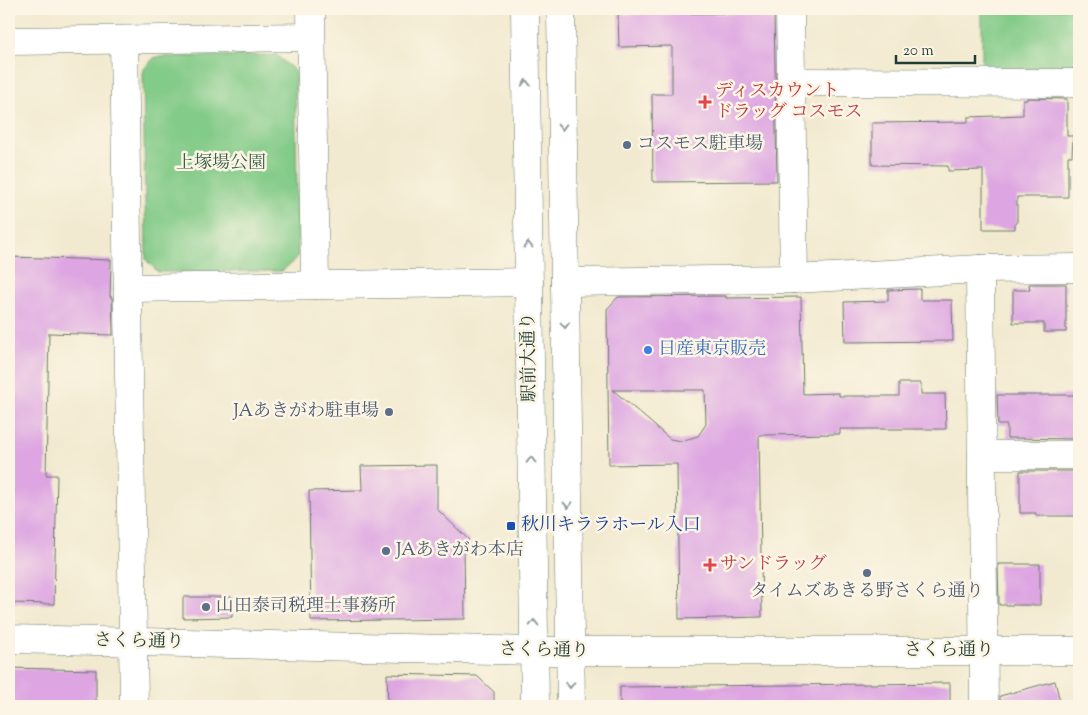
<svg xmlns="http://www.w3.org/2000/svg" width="1088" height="715" font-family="'Sorts Mill Goudy','Noto Serif JP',serif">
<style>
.green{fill:#83cb88;stroke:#51845e}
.building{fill:#dda5e2;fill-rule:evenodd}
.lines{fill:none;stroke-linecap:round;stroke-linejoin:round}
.minor-casing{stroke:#697a6b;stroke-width:29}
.minor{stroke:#fff;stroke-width:28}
.oneway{stroke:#8f9e9a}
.health-dot{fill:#e0444e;stroke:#fcf5e5;stroke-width:2}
.service-dot{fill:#5c6f8a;stroke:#fcf5e5;stroke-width:2}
.shop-dot{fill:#3f7fe0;stroke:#fcf5e5;stroke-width:2}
.transit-dot{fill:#1a4fb4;stroke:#fcf5e5;stroke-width:2}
.labels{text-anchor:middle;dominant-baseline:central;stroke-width:5;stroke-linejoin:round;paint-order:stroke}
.health-label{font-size:18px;fill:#be3a42;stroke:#fcf5e5;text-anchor:start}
.service-label{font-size:18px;fill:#4e5e75;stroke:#fcf5e5;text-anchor:start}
.park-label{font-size:18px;fill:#386049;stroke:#fcf5e5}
.shop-label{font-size:18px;fill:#366cbe;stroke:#fcf5e5;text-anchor:start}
.street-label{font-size:18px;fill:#1f3d34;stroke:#fcf5e5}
.transit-label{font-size:18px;fill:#164399;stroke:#fcf5e5;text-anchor:start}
</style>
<rect width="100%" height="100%" fill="#fcf5e5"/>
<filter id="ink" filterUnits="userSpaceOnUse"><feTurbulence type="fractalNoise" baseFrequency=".02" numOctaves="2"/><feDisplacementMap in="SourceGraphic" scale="10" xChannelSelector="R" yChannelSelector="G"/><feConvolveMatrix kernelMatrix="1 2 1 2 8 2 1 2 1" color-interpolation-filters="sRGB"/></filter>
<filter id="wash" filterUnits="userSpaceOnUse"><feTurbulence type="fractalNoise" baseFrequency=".0096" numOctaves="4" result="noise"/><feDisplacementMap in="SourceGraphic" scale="20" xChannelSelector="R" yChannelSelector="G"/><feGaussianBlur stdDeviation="1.12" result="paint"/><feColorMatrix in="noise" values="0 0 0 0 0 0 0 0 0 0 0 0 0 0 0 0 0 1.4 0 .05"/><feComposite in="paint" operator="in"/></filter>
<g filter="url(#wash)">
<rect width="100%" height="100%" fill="#f2ead0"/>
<!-- green -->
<g class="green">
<path d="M 982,9 L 1079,9 L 1079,69 L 982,68 Z"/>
<path d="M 276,55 L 295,71 L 298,257 L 282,271 L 158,272 L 146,260 L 143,70 L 155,57 Z"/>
</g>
<g id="blocks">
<!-- building -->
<g class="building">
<path d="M 774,13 L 777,181 L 653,182 L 652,94 L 672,94 L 672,46 L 619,47 L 618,14 Z"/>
<path d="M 1027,98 L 1067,99 L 1067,136 L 1073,136 L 1072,156 L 1068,156 L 1068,197 L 1017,197 L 1017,223 L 1015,223 L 1015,229 L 983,229 L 983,170 L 948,171 L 948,166 L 872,165 L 872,123 L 968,122 L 968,117 L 1023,115 L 1023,100 L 1027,100 Z"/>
<path d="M 9,257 L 111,260 L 110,297 L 112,297 L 113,335 L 49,333 L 46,475 L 57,475 L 54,604 L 9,603 Z"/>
<path d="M 1029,284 L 1066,284 L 1066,332 L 1044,332 L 1044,323 L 1013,323 L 1013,290 L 1030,290 Z"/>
<path d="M 920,289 L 920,300 L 952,300 L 953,341 L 845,342 L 844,302 L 888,301 L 888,290 Z"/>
<path d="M 726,296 L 726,298 L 801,297 L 803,394 L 839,393 L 839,396 L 899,396 L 899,383 L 921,383 L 921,394 L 945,394 L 946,429 L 840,429 L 840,434 L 759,435 L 762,617 L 679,619 L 677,464 L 609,465 L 607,309 L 618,297 ZM 613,390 L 705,390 L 706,424 L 698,436 L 681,441 L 670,439 Z"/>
<path d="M 997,395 L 1079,395 L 1079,439 L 1007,438 L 1007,425 L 998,425 Z"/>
<path d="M 437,465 L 437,509 L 469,540 L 464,546 L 465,619 L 311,621 L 309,491 L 362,490 L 361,466 Z"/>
<path d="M 1020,471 L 1079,471 L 1079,516 L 1036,516 L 1036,513 L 1020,513 Z"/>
<path d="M 998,564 L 1040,564 L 1040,605 L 999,605 Z"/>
<path d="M 183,597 L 232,597 L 232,617 L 183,618 Z"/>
<path d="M 9,668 L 96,670 L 96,706 L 9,706 Z"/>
<path d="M 387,674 L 477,676 L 494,692 L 494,706 L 388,706 Z"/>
<path d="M 1055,681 L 1061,706 L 1000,706 L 1000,696 Z"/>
<path d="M 950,683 L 950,706 L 620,706 L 620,687 Z"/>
</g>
</g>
</g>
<g filter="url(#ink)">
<use href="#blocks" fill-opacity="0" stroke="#697a6b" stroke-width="1"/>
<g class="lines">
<defs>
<g id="minor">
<path d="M 311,9 L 315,285"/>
<path d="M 525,9 L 535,706"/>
<path d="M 561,9 L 571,706"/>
<path d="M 790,9 L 794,279"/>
<path d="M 124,40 L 134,706"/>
<path d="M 9,41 L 311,37"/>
<path d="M 791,82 L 1079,83"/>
<path d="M 980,269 L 984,706"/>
<path d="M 565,282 L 794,279 L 980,269 L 1079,268"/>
<path d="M 128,288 L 529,282"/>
<path d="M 982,455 L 1079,455"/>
<path d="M 9,639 L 534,651 L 1079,651"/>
</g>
</defs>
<!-- minor casing -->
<use href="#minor" class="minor-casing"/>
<!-- minor -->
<use href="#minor" class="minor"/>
</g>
<!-- one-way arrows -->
<defs><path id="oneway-chevron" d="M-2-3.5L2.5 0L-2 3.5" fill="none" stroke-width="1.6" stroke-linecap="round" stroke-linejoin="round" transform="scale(1.25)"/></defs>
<g class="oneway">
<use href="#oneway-chevron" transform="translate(526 83) rotate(-91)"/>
<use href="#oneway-chevron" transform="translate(562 127) rotate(89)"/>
<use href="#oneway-chevron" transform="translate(528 245) rotate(-91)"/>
<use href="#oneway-chevron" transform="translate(565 325) rotate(89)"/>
<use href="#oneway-chevron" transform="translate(531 460) rotate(-91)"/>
<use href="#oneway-chevron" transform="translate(568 505) rotate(89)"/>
<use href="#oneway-chevron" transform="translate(534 623) rotate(-91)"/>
<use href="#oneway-chevron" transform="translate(570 685) rotate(89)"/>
</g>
</g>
<!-- markers -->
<g class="health-dot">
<path d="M702.5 94.5h5v5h5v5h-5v5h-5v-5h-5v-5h5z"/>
<path d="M707.5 557.5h5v5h5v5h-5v5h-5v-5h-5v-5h5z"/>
</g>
<g class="service-dot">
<circle cx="627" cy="145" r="5"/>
<circle cx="389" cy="412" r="5"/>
<circle cx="386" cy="551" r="5"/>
<circle cx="867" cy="573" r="5"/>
<circle cx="206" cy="607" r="5"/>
</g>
<circle class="shop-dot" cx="648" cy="350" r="5"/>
<rect class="transit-dot" x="506" y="521" width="10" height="10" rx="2.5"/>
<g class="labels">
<!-- health labels -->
<g class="health-label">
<text x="715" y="92">ディスカウント<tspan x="715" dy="21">ドラッグ コスモス</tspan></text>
<text x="720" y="565">サンドラッグ</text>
</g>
<!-- service labels -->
<g class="service-label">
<text x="637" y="145">コスモス駐車場</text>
<text x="379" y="412" text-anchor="end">JAあきがわ駐車場</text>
<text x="396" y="551">JAあきがわ本店</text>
<text x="867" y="592" text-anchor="middle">タイムズあきる野さくら通り</text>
<text x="216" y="607">山田泰司税理士事務所</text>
</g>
<!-- park labels -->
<g class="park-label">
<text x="221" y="164">上塚場公園</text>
</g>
<!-- shop labels -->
<g class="shop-label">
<text x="658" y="350">日産東京販売</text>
</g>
<!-- street labels -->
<g class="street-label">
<text transform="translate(530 357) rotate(-91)">駅前大通り</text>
<text transform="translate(139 642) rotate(1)">さくら通り</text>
<text transform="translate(544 651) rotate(1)">さくら通り</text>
<text x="949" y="651">さくら通り</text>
</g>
<!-- transit labels -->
<g class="transit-label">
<text x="521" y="526">秋川キララホール入口</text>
</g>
</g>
<!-- margin -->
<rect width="1088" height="715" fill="none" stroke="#fcf5e5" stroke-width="30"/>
<!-- scale -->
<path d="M896 55v8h79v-8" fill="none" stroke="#1f3d34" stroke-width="2.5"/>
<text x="903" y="55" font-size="15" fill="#1f3d34" stroke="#fcf5e5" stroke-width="4" paint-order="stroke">20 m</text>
</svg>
